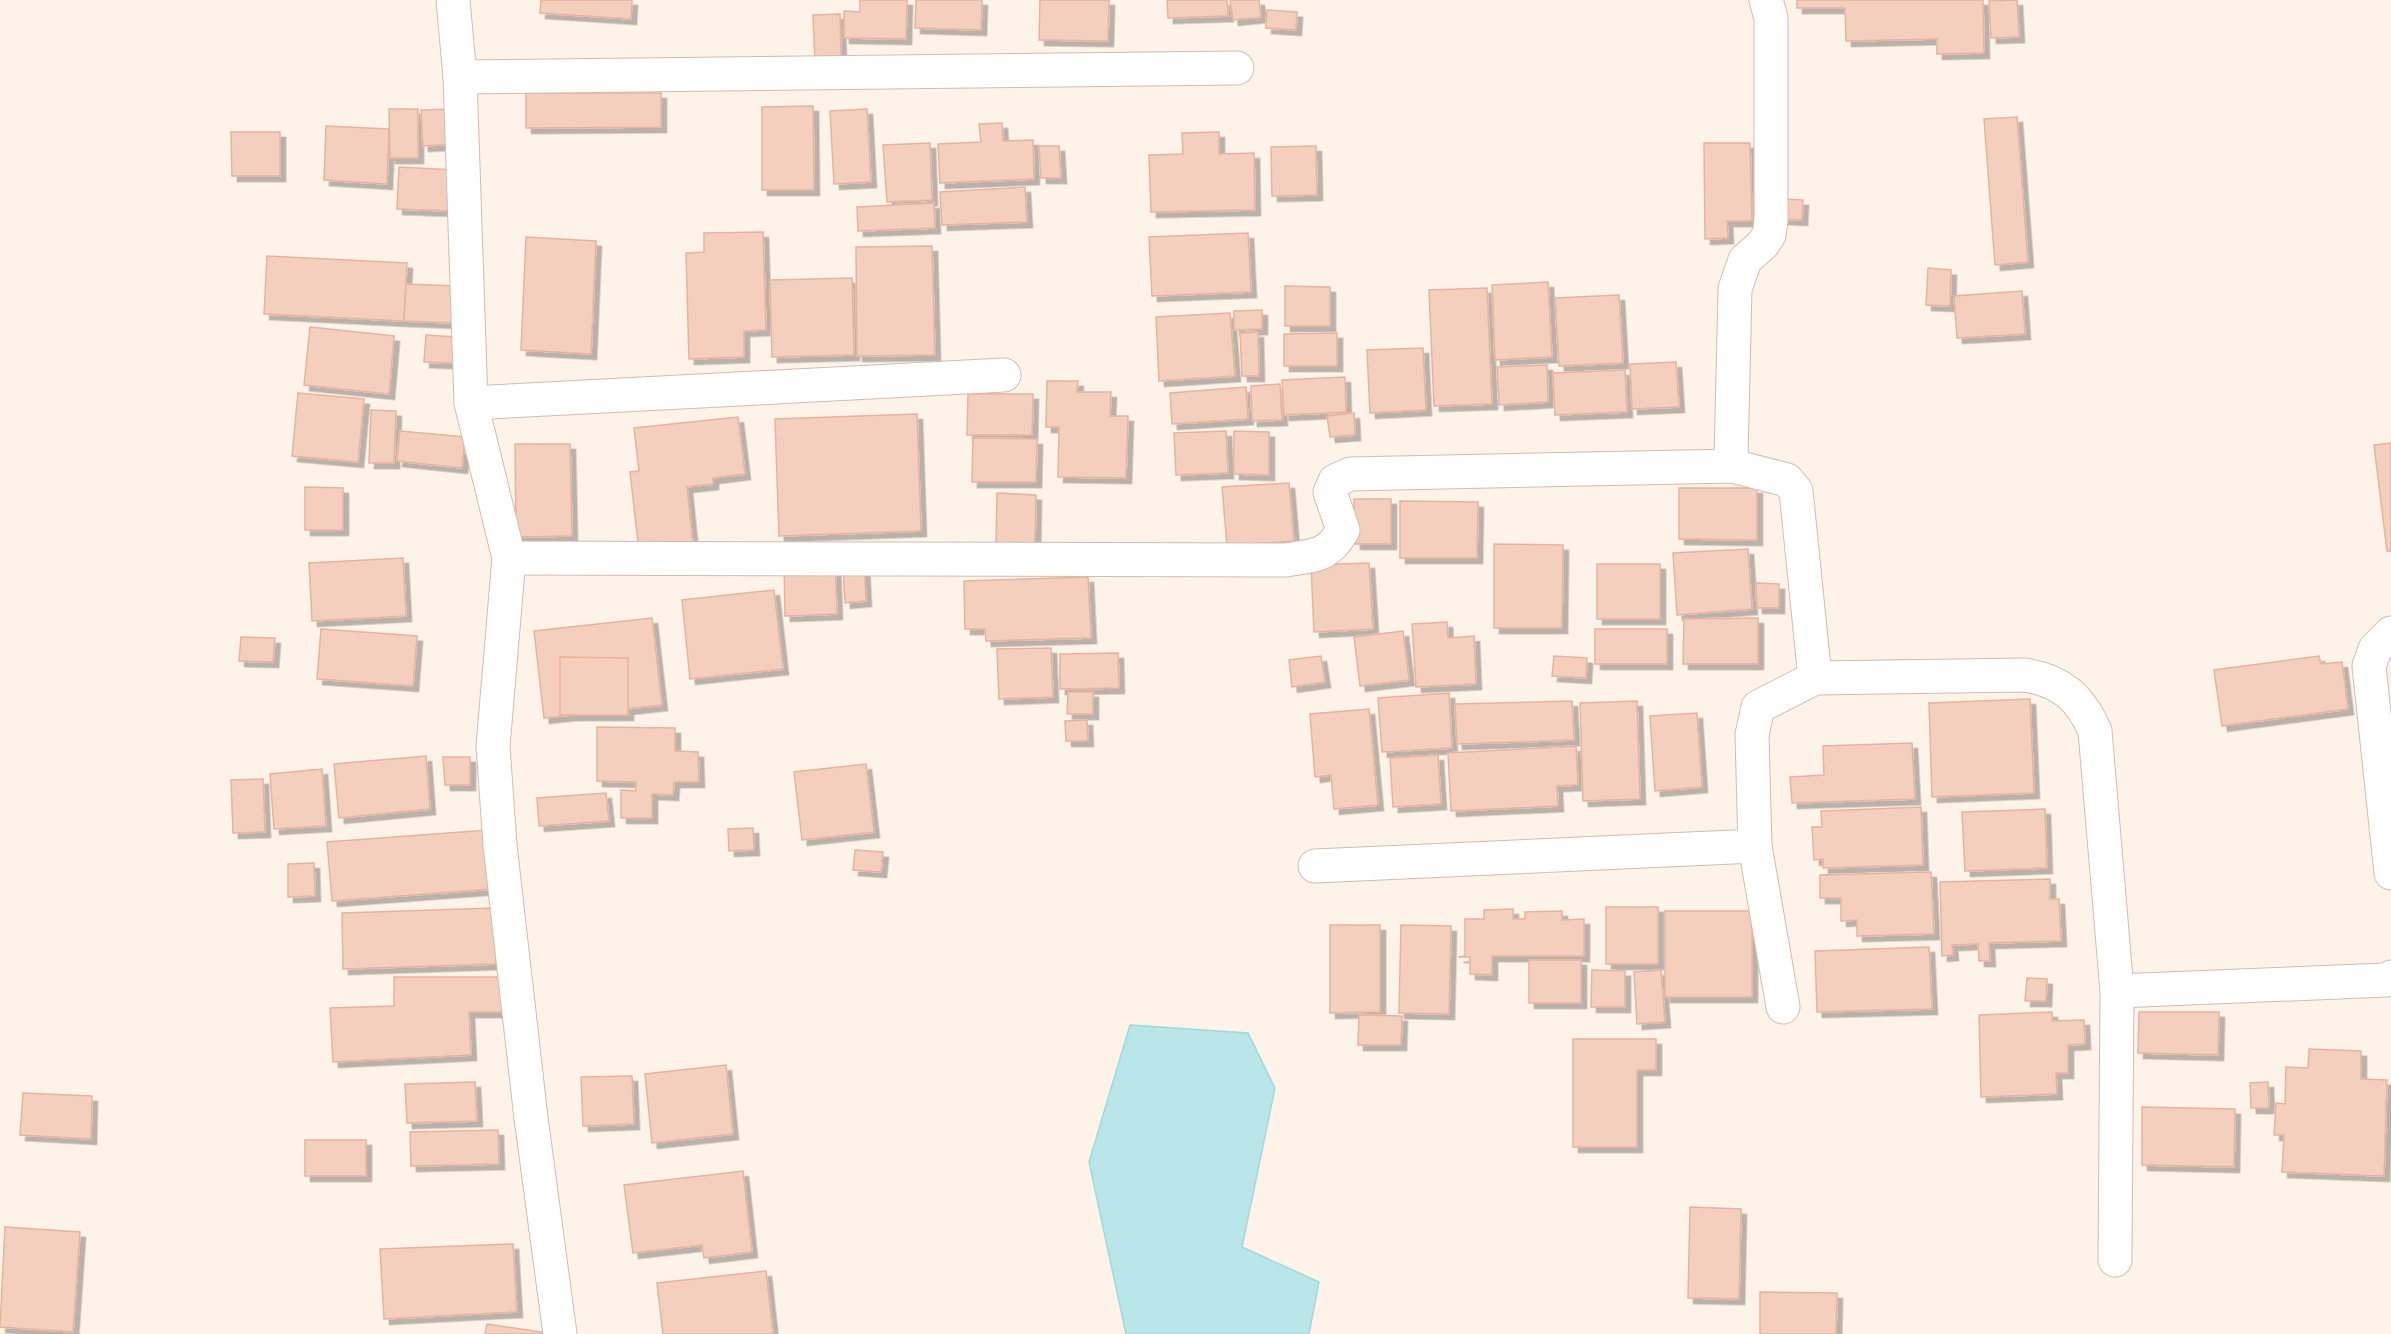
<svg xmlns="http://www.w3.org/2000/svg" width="2391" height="1334" font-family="'Golos Text',sans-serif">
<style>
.water{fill:#bbe6e9;stroke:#a0d8db;stroke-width:1.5}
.building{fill:#f5cfbe;stroke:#e8b39d;stroke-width:1.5;filter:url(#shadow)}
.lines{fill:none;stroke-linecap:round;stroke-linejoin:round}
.minor-casing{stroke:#d3bcaf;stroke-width:35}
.minor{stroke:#fff;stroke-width:33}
</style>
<defs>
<filter id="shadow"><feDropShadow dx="5.5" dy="5.5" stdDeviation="0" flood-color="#0004"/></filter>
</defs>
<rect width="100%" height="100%" fill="#fef3e8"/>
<!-- water -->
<path class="water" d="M 1130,1025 L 1248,1033 L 1275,1088 L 1242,1247 L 1319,1282 L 1309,1334 L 1126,1334 L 1089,1162 Z"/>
<!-- building -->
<g class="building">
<path d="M 541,0 L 632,0 L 631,19 L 540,13 Z"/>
<path d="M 860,0 L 907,0 L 906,39 L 844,38 L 844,11 L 860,12 Z"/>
<path d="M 916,0 L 982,0 L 981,30 L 915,28 Z"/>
<path d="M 1040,0 L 1109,0 L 1108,41 L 1039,40 Z"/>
<path d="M 1167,0 L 1227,0 L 1228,16 L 1168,18 Z"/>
<path d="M 1230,0 L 1259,0 L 1261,17 L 1233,20 Z"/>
<path d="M 1797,0 L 1983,0 L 1984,53 L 1937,54 L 1937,39 L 1846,41 L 1845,8 L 1797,8 Z"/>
<path d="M 2017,0 L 2019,37 L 1991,38 L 1989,1 Z"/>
<path d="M 1267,10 L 1297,12 L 1296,30 L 1266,28 Z"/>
<path d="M 840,14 L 841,62 L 815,62 L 813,15 Z"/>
<path d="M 526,93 L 661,93 L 661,127 L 526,128 Z"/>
<path d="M 813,106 L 814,190 L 762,190 L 762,107 Z"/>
<path d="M 389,109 L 418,109 L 418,158 L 390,158 Z"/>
<path d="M 456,109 L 457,144 L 423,146 L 421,110 Z"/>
<path d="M 867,109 L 871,182 L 834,184 L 830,111 Z"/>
<path d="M 2017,117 L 2028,262 L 1995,265 L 1984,119 Z"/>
<path d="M 1002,123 L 1003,141 L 1033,140 L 1034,179 L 940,183 L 938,144 L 981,142 L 979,124 Z"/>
<path d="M 326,126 L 389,129 L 387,184 L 324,180 Z"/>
<path d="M 231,132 L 280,132 L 280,176 L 232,176 Z"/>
<path d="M 1219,132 L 1219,154 L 1254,153 L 1255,210 L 1151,212 L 1149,155 L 1183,154 L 1182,133 Z"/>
<path d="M 930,143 L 932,200 L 887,202 L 883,145 Z"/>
<path d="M 1704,143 L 1750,143 L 1752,221 L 1727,221 L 1728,238 L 1705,239 Z"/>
<path d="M 1039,146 L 1059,146 L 1061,178 L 1041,178 Z"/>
<path d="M 1316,146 L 1317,195 L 1272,196 L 1271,147 Z"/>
<path d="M 399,167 L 454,170 L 452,211 L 397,209 Z"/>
<path d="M 1025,187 L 1027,222 L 942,225 L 940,192 Z"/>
<path d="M 1782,199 L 1803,200 L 1802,220 L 1782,219 Z"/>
<path d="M 934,203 L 935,228 L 858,231 L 857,207 Z"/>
<path d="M 763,232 L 766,330 L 744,331 L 744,357 L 689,359 L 686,253 L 704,252 L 704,233 Z"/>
<path d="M 1248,233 L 1251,292 L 1152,296 L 1149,237 Z"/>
<path d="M 526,237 L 596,241 L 591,354 L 521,350 Z"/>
<path d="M 932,246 L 935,355 L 857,356 L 856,247 Z"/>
<path d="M 267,256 L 407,263 L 404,321 L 264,314 Z"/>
<path d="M 1928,268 L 1951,270 L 1950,306 L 1926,305 Z"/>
<path d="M 852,278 L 854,355 L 772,357 L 770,280 Z"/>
<path d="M 1548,282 L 1552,357 L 1495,360 L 1492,285 Z"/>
<path d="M 406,284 L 456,286 L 454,323 L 404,321 Z"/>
<path d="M 1285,286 L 1330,287 L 1330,326 L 1285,326 Z"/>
<path d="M 1487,288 L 1492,404 L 1434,406 L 1429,290 Z"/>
<path d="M 2022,291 L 2025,334 L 1957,338 L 1954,296 Z"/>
<path d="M 1619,295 L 1623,363 L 1559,366 L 1555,298 Z"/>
<path d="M 1262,310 L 1262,329 L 1234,330 L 1234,311 Z"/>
<path d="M 1230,313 L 1235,376 L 1159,381 L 1156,317 Z"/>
<path d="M 310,327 L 394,336 L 389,394 L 304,385 Z"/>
<path d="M 1258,332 L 1259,376 L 1242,376 L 1240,333 Z"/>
<path d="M 1337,333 L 1337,366 L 1284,366 L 1284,334 Z"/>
<path d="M 426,335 L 469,338 L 467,364 L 424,362 Z"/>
<path d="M 1423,348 L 1426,410 L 1370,413 L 1367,350 Z"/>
<path d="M 1676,362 L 1679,407 L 1632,409 L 1630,364 Z"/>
<path d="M 1547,365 L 1548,402 L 1499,405 L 1497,367 Z"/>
<path d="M 1625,370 L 1627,412 L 1555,415 L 1553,373 Z"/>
<path d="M 1345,377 L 1346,412 L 1284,415 L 1282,380 Z"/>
<path d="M 1047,381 L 1078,381 L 1077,392 L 1111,392 L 1110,416 L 1128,416 L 1126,478 L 1058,477 L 1059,427 L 1046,427 Z"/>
<path d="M 1280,384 L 1282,420 L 1252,421 L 1251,386 Z"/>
<path d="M 1246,387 L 1248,419 L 1172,424 L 1170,393 Z"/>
<path d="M 298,393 L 364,399 L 358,462 L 292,456 Z"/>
<path d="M 968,394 L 1033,394 L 1032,435 L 967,435 Z"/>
<path d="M 371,410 L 396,411 L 394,463 L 369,463 Z"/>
<path d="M 1354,413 L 1355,435 L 1330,437 L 1327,416 Z"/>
<path d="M 917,414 L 921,531 L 779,536 L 775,419 Z"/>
<path d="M 738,417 L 745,474 L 713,478 L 713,484 L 687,487 L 693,545 L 639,551 L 630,472 L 639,471 L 634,428 Z"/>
<path d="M 400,431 L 465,437 L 462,468 L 397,461 Z"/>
<path d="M 1226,431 L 1228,473 L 1176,475 L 1174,433 Z"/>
<path d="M 1234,431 L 1269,432 L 1269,475 L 1234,474 Z"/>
<path d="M 973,438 L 1037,439 L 1036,482 L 972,482 Z"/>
<path d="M 2391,443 L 2391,551 L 2387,551 L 2374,445 Z"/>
<path d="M 515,444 L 570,444 L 572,536 L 516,537 Z"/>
<path d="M 1289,483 L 1294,541 L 1227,546 L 1222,487 Z"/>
<path d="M 305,487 L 343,488 L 343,530 L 305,530 Z"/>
<path d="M 1679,488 L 1757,488 L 1757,540 L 1679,539 Z"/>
<path d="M 997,493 L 1036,495 L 1035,544 L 996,543 Z"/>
<path d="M 1354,499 L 1391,499 L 1391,544 L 1355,544 Z"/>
<path d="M 1400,501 L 1478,502 L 1477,558 L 1400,558 Z"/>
<path d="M 1494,544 L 1563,545 L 1562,628 L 1494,628 Z"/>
<path d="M 1748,549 L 1752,609 L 1677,615 L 1673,553 Z"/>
<path d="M 403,558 L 406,616 L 312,621 L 309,563 Z"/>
<path d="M 835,559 L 837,614 L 785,616 L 784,560 Z"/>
<path d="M 864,563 L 866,601 L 845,603 L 843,565 Z"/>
<path d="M 1369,563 L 1373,629 L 1314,632 L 1311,565 Z"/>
<rect x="1597" y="564" width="63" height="55"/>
<path d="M 1088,577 L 1091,638 L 986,641 L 985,629 L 965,629 L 964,581 Z"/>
<path d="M 1756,583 L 1779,584 L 1779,608 L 1757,608 Z"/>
<path d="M 774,590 L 783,669 L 690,679 L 682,600 Z"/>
<path d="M 652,618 L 662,705 L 544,718 L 534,631 Z"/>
<path d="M 1758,618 L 1758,664 L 1683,664 L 1684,619 Z"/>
<path d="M 1447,622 L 1448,638 L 1474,636 L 1476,684 L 1416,687 L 1412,624 Z"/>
<path d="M 321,629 L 417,636 L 413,686 L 317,679 Z"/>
<rect x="1595" y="629" width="72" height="35"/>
<path d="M 1403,631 L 1409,680 L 1360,686 L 1354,637 Z"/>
<path d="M 241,637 L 275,638 L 273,662 L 239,661 Z"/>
<path d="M 1051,648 L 1053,697 L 999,699 L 997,649 Z"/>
<path d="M 1118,653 L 1119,688 L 1060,689 L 1060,654 Z"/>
<path d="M 1321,656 L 1325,682 L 1292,687 L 1289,660 Z"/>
<path d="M 1554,656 L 1587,658 L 1586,678 L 1552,676 Z"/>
<path d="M 2319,656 L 2321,664 L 2342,662 L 2348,709 L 2222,726 L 2214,670 Z"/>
<path d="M 560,657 L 628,658 L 628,715 L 560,715 Z"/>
<path d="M 1068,692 L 1093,692 L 1093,714 L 1067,714 Z"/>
<path d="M 1449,693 L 1452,748 L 1382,752 L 1378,698 Z"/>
<path d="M 2030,699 L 2034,793 L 1932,797 L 1929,703 Z"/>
<path d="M 1572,701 L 1574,740 L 1457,744 L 1455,704 Z"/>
<path d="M 1637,701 L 1640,799 L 1583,801 L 1580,703 Z"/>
<path d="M 1369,709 L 1378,805 L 1334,809 L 1331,775 L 1315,777 L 1310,714 Z"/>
<path d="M 1697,713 L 1702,787 L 1655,791 L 1650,716 Z"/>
<path d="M 1087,720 L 1088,741 L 1066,741 L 1065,721 Z"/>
<path d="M 597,727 L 675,728 L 675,751 L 698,752 L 699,782 L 674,782 L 673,795 L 652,794 L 652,818 L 621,818 L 621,790 L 636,791 L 636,782 L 597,781 Z"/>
<path d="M 1912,743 L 1915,799 L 1792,803 L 1790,777 L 1824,775 L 1823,746 Z"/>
<path d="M 1576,746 L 1578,785 L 1557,786 L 1558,806 L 1451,811 L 1448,753 Z"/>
<path d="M 1438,755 L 1441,804 L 1393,807 L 1390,758 Z"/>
<path d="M 426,756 L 430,809 L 339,818 L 334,764 Z"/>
<path d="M 443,757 L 470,757 L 470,785 L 445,785 Z"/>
<path d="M 866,764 L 874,832 L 802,840 L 794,772 Z"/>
<path d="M 322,769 L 326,826 L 274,829 L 270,774 Z"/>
<path d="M 263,779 L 265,832 L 233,833 L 231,780 Z"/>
<path d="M 606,793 L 609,821 L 539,826 L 537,798 Z"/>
<path d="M 1921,807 L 1923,865 L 1823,868 L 1823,859 L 1814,860 L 1812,827 L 1822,827 L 1821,811 Z"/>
<path d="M 2045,809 L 2047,868 L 1965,871 L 1962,812 Z"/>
<path d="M 753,828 L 754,850 L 729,851 L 728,829 Z"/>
<path d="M 488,830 L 493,889 L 332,901 L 327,842 Z"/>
<path d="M 855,850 L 883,852 L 881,872 L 853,870 Z"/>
<path d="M 314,863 L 315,896 L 288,897 L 288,864 Z"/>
<path d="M 1931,872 L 1934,934 L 1857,936 L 1857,920 L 1841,921 L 1841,898 L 1820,898 L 1820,875 Z"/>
<path d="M 2050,879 L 2050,899 L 2059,899 L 2061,941 L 1989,943 L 1990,961 L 1979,961 L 1978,944 L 1952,945 L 1953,955 L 1942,956 L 1940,882 Z"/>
<rect x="1606" y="907" width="52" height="57"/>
<path d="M 494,908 L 496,964 L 343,969 L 342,913 Z"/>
<path d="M 1513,909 L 1513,919 L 1525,919 L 1525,912 L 1562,911 L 1562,920 L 1584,919 L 1584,956 L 1492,956 L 1492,975 L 1470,974 L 1470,957 L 1458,957 L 1465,956 L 1465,919 L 1484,919 L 1484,910 Z"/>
<rect x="1665" y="911" width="87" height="86"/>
<path d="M 1330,925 L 1380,925 L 1380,1012 L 1330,1013 Z"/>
<path d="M 1401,925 L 1451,926 L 1449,1014 L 1399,1013 Z"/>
<path d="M 1929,947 L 1932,1009 L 1817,1012 L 1815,951 Z"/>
<rect x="1529" y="960" width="52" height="43"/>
<path d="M 1592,970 L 1625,971 L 1625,1007 L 1591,1007 Z"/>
<path d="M 1661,970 L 1665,1022 L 1637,1024 L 1634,972 Z"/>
<path d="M 394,977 L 504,977 L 504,1012 L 469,1012 L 471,1055 L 333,1062 L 330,1008 L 394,1006 Z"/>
<path d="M 2027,978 L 2047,979 L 2046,1001 L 2025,1001 Z"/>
<path d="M 2052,1012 L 2052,1021 L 2084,1020 L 2085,1044 L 2068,1045 L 2068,1073 L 2056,1073 L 2057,1094 L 1981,1097 L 1979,1015 Z"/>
<path d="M 2139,1012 L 2219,1012 L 2218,1055 L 2138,1053 Z"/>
<path d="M 1359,1015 L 1402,1016 L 1401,1045 L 1358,1045 Z"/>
<path d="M 1573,1039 L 1656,1039 L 1656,1070 L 1637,1070 L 1637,1147 L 1573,1147 Z"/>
<path d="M 2309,1049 L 2361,1051 L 2361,1079 L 2387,1080 L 2384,1176 L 2282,1172 L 2284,1135 L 2274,1135 L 2276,1103 L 2285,1104 L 2286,1067 L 2308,1068 Z"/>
<path d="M 726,1065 L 733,1134 L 652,1143 L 645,1074 Z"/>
<path d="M 632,1076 L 634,1124 L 583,1126 L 581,1077 Z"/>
<path d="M 475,1082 L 477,1121 L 407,1123 L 405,1084 Z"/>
<path d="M 2268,1082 L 2269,1108 L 2251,1108 L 2250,1083 Z"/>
<path d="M 23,1093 L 92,1096 L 91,1139 L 20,1135 Z"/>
<path d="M 2142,1107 L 2235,1109 L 2234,1167 L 2142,1165 Z"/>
<path d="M 498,1130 L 499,1164 L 411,1166 L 410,1132 Z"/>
<rect x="305" y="1140" width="61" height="36"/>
<path d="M 743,1171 L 752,1252 L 704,1258 L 702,1245 L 633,1253 L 624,1185 Z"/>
<path d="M 1690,1207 L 1741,1209 L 1739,1299 L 1688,1298 Z"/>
<path d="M 5,1227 L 80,1232 L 73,1332 L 0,1327 Z"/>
<path d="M 513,1244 L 517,1312 L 384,1319 L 380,1249 Z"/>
<path d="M 766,1271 L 773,1334 L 663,1334 L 657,1283 Z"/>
<path d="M 1760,1292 L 1837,1293 L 1836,1334 L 1760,1334 Z"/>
<path d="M 487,1324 L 548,1333 L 547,1334 L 485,1334 Z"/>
</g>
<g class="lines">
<defs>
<g id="minor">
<path d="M 453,0 L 460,77 L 471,403 L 509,558 L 493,746 L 500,845 L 531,1118 L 560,1334"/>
<path d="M 460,77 L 1237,68"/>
<path d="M 471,403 L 1004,375"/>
<path d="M 1733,466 L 1731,459 L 1735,289 L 1745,260 L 1763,244 L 1769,235 L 1771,221 L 1771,18 L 1766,0"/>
<path d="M 509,558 L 1286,560 C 1315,555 1328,557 1343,530 L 1330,492 L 1335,481 L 1350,474 L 1733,466 L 1787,480 L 1796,491 L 1815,678 L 2025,675 C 2061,681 2080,697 2095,731 L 2117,991 L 2387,980 L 2391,977"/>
<path d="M 2391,633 L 2375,649 L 2369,666 L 2391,873"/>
<path d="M 1315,866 L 1755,846"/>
<path d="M 1783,1007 L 1755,846 L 1752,735 L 1758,707 L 1815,678"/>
<path d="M 2115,1260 L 2117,991"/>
</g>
</defs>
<!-- minor casing -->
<use href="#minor" class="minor-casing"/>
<!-- minor -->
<use href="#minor" class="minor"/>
</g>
</svg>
